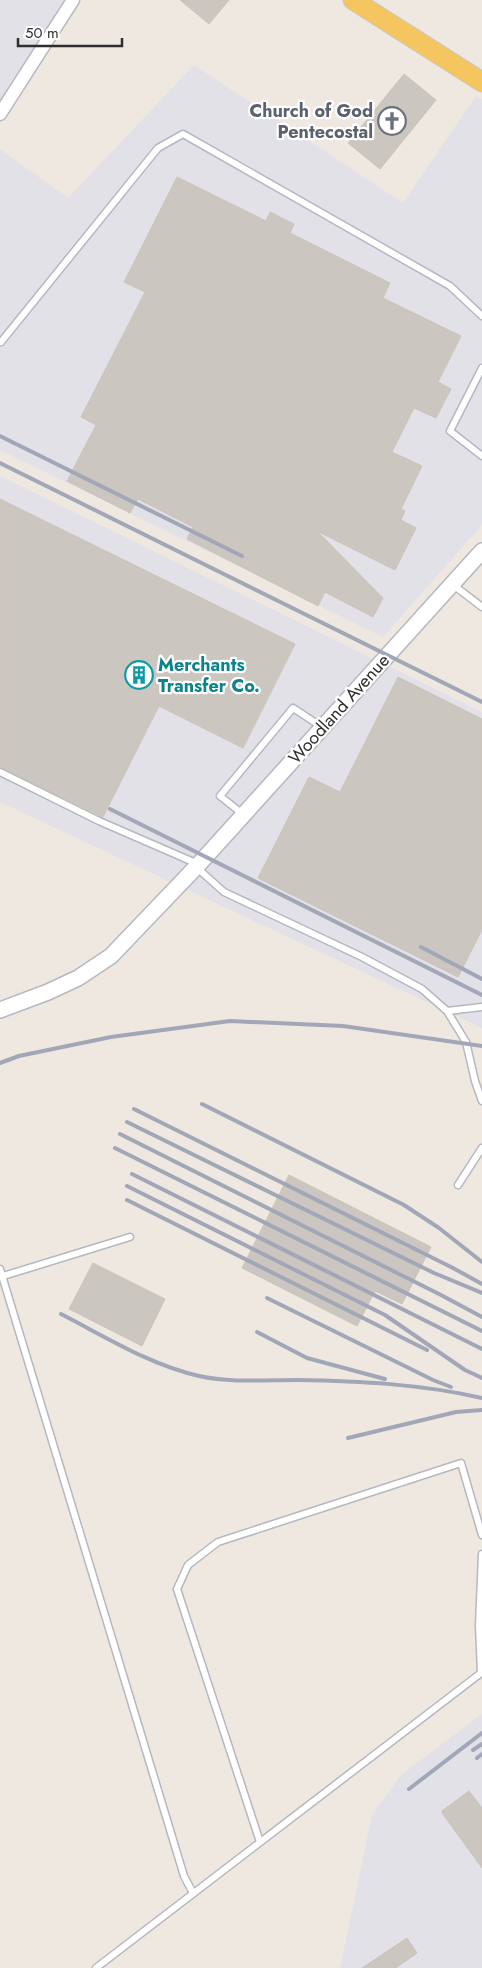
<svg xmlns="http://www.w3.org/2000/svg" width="482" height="1968" font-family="Jost,sans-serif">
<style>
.industrial{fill:#e2e1e8}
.building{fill:#cbc6bf;stroke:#cbc4ba}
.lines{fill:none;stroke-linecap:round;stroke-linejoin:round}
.service-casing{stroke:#b4b8c1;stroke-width:9}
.minor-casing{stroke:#b4b8c1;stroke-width:15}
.tertiary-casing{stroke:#b4b8c1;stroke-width:18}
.primary-casing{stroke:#c9c9c9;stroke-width:21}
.service{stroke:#fff;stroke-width:6}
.minor{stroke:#fff;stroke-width:12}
.tertiary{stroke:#fff;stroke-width:15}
.primary{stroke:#f5c660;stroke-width:19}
.rail{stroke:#a2a7b8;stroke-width:4}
.labels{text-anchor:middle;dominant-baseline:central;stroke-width:4.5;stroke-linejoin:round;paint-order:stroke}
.worship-label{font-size:18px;font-weight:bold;fill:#5b616d;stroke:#fff;text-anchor:end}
.culture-label{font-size:18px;font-weight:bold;fill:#0d838f;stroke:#fff;text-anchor:start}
.street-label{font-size:18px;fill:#2e2e2e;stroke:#fff}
</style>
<rect width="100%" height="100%" fill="#efe8e1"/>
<!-- industrial -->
<g class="industrial">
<path d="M 0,0 L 67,0 L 0,101 Z"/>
<path d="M 194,65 L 403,203 L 476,96 L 482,99 L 482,525 L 383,637 L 0,450 L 0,149 L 68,198 Z"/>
<path d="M 0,476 L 482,712 L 482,1028 L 0,802 Z"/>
<path d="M 482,1714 L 482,1968 L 340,1968 L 372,1816 L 400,1776 Z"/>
</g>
<!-- building -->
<g class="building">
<path d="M 180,0 L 229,0 L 209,24 Z"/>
<path d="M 404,74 L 436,100 L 380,169 L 348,143 Z"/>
<path d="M 177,177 L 266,221 L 270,212 L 294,224 L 290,233 L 390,283 L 383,298 L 461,336 L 438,382 L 451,389 L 436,418 L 414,408 L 392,452 L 422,466 L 401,509 L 405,511 L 401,520 L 416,528 L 395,570 L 317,531 L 383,598 L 373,617 L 325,592 L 318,606 L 187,539 L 193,527 L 138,499 L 130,513 L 67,481 L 96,425 L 81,417 L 145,292 L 124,282 Z"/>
<path d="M 0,499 L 295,644 L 243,748 L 159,706 L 103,817 L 0,767 Z"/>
<path d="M 398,677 L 482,719 L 482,930 L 458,977 L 258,878 L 309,777 L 340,792 Z"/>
<path d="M 289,1175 L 431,1247 L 402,1304 L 375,1291 L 357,1326 L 242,1268 Z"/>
<path d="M 93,1263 L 165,1299 L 142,1346 L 69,1309 Z"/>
<path d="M 469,1791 L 482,1808 L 482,1868 L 442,1813 L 442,1811 Z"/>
<path d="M 407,1938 L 417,1953 L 396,1968 L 362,1968 Z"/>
</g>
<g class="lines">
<defs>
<g id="service">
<path d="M 1,342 L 158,148 L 183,134 L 450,286 L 482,316"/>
<path d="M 482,368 L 450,431 L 482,456"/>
<path d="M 452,584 L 482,607"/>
<path d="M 0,772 L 99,821 L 198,864"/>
<path d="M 244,815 L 220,796 L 293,708 L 322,727"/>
<path d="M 196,867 L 224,892 L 362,957 L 422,989 L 447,1011 L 466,1042 L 475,1081 L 482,1101"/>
<path d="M 447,1011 L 482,1007"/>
<path d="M 458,1185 L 482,1148"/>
<path d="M 0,1269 L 184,1876 L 193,1893"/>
<path d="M 0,1277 L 130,1237"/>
<path d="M 260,1842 L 177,1589 L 188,1565 L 218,1542 L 461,1463 L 482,1535"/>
<path d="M 96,1968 L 481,1673 L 479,1625 L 482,1554"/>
</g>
<path id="minor" d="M 0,114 L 73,0"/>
<path id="tertiary" d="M 0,1010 L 48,992 L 78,978 L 111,956 L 199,864 L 482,551"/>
<path id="primary" d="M 353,0 L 482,82"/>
</defs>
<!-- service casing -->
<use href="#service" class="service-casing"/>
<!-- minor casing -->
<use href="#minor" class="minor-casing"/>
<!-- tertiary casing -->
<use href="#tertiary" class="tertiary-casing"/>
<!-- primary casing -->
<use href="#primary" class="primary-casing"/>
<!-- service -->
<use href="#service" class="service"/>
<!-- minor -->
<use href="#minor" class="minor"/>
<!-- tertiary -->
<use href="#tertiary" class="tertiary"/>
<!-- primary -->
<use href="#primary" class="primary"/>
<!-- rail -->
<g class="rail">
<path d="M 0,436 L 242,556"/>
<path d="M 0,463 L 482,702"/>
<path d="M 110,809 L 482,995"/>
<path d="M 421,947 L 482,979"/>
<path d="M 0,1063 L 19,1056 L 111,1037 L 230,1021 L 343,1026 L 482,1046"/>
<path d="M 202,1104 L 404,1205 L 439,1228 L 482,1262"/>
<path d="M 134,1109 L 453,1268 L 482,1284"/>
<path d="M 127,1122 L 434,1273 L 482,1293"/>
<path d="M 120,1134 L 441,1295 L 482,1317"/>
<path d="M 115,1148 L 482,1331"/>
<path d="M 132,1174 L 482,1349"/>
<path d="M 127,1186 L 385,1315 L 465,1370 L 482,1378"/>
<path d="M 127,1200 L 427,1350"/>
<path d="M 267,1298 L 433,1380 L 451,1387"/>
<path d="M 61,1314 C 106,1337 150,1365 199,1376 C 230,1383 266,1380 297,1380 C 359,1381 421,1384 482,1398"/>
<path d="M 257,1332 L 307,1358 L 385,1379"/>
<path d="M 348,1438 L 456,1412 L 482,1410"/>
<path d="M 473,1750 L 482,1744"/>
<path d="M 477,1758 L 482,1754"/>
<path d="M 409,1789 L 482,1733"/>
</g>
</g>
<!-- icons -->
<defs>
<symbol id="church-ring" viewBox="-11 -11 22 22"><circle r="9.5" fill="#fff" stroke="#6b7280" stroke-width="1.5"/><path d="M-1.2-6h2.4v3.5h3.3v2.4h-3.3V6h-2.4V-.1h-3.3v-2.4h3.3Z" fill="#6b7280"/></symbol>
<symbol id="building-ring" viewBox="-11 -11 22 22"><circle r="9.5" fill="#fff" stroke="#0f9aa8" stroke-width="1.5"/><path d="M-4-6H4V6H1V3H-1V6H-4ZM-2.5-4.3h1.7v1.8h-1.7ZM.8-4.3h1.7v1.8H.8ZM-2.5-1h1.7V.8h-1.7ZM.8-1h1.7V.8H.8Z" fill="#0f9aa8"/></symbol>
</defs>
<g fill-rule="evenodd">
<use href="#church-ring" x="376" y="105" width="32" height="32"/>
<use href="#building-ring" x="123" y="659" width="32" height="32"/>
</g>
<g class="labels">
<!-- worship labels -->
<g class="worship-label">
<text x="373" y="111">Church of God<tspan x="373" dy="21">Pentecostal</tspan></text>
</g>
<!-- culture labels -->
<g class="culture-label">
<text x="158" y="665">Merchants<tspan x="158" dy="21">Transfer Co.</tspan></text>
</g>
<!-- street labels -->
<g class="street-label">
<text transform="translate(339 709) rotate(-48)">Woodland Avenue</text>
</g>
</g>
<!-- scale -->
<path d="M18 38v8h104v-8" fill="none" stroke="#2e2e2e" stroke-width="2.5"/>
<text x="25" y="38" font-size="15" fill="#2e2e2e" stroke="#ffffff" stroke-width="4" paint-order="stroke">50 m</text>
</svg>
